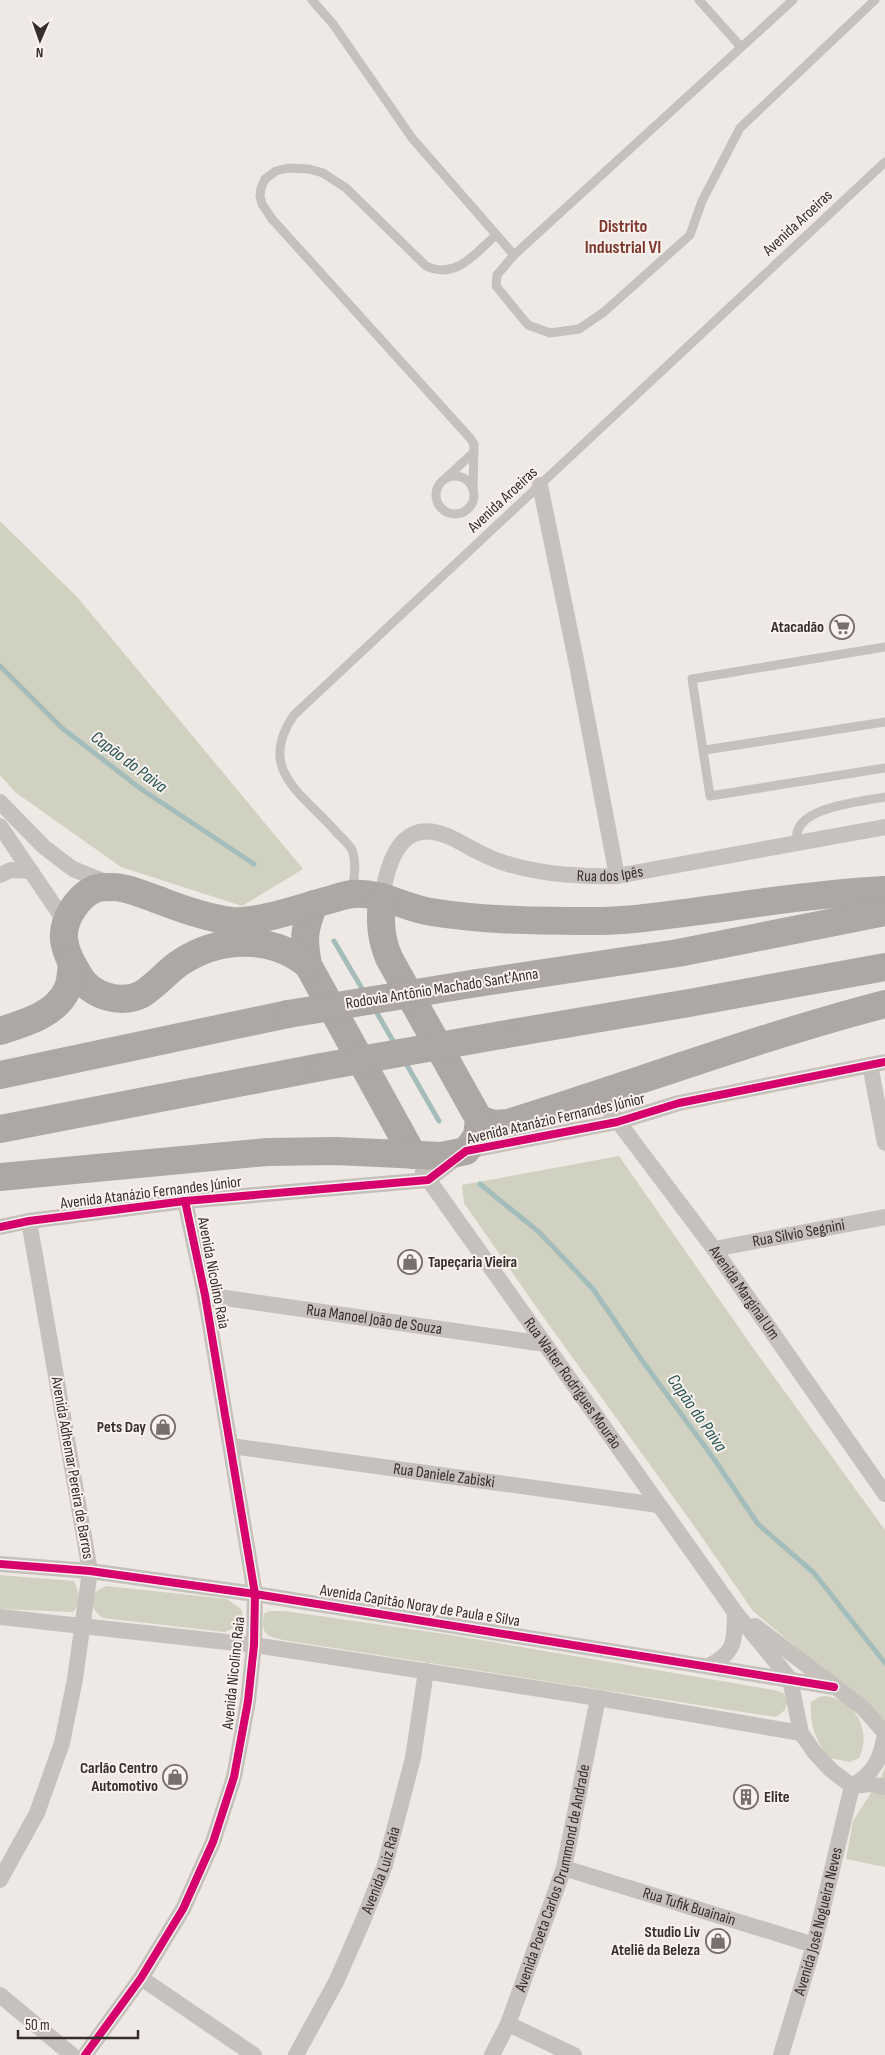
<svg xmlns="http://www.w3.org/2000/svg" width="885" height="2055" font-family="'Sofia Sans Condensed',sans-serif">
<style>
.green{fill:#d0d1c0}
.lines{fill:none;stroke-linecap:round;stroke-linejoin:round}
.stream{stroke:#a4bdba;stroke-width:5}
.service{stroke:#c7c1bd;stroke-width:9}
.minor{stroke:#c7c1bd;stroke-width:16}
.motorway{stroke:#ada8a3;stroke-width:28}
.motorway-bridge{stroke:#ada8a3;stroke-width:28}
.cycleway-casing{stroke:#f9f2ee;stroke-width:11}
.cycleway{stroke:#d6006c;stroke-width:8}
.labels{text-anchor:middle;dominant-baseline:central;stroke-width:4;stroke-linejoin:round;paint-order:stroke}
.street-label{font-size:16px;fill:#372e2c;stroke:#f9f2ee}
.poi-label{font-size:16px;font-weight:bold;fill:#372e2c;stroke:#f9f2ee;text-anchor:end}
.neighbourhood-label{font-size:18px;font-weight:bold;fill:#7d392e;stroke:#f9f2ee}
.water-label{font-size:18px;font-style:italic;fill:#265452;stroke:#f9f2ee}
</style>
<rect width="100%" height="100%" fill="#eee9e4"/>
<!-- green -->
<g class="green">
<path d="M 0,521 L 79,599 L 303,869 L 242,906 L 121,867 L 15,792 L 0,775 Z"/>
<path d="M 619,1156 L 751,1345 L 885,1530 L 885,1722 L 753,1611 L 692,1523 L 539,1311 L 464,1203 L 462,1185 Z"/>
<path d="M 0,1575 L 74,1581 C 79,1593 82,1602 73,1612 L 0,1609 Z"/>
<path d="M 107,1586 L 227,1599 L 241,1609 L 243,1617 L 240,1625 L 225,1632 L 103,1618 C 88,1608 88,1592 107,1586 Z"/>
<path d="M 269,1611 L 285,1611 L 445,1634 L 774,1690 L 783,1693 L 788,1700 L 785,1710 L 776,1717 L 289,1641 C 271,1637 259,1637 264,1614 Z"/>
<path d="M 825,1696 C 856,1699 872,1732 859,1758 L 850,1762 L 829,1758 C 816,1742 809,1723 811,1702 L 819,1697 Z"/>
<path d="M 885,1768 L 885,1867 L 846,1859 L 853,1821 L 881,1777 Z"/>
</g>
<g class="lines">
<!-- stream -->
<g class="stream">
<path d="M 0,666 L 62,728 L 141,789 L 254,864"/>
<path d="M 334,941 L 364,992"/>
<path d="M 374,1008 L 396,1046"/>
<path d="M 404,1060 L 439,1121"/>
<path d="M 480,1184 L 539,1232 L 593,1289 L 641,1359 L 714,1459 L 758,1524 L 814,1573 L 885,1663"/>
</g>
<!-- service -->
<g class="service">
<path d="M 312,0 L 333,24 L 412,138 L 514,255"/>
<path d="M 699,0 L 741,47"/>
<path d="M 793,0 L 514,255 L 497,275 L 496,286 L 528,325 L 550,333 L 579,329 L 604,312 L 690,235 L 702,201 L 740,128 L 875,0"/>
<circle cx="455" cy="495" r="19"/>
<path d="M 447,477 L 474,452"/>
<path d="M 473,489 L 474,444 L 470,438 L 272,219 L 262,204 L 260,196 L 261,188 L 265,179 L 276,171 L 288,168 L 309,169 L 323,173 L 346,188 L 426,266 C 455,280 475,254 496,235"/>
<path d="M 885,647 L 692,679 L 710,796 L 885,768"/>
<path d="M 705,750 L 885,722"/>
<path d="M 797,842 C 790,807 860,802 885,797"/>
<path d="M 352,892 C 354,879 357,863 352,850 C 349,844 342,838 337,833 C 305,795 255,771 294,715 L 885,162"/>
</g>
<!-- minor -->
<g class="minor">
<path d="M 540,485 L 577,665 L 617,876"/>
<path d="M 0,802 L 44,847 L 73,869 L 110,884"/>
<path d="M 0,826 L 66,923"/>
<path d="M 0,875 L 11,870 L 31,871"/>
<path id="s1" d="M 382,897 C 389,854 405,813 456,840 C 473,849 489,859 508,864 C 544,875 579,877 617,876 L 885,827"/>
<path d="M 870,1065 L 885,1143"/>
<path id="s2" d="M 598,1095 L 714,1249 L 885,1494"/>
<path id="s3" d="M 423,1172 L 735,1612 L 790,1679 L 801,1733 L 815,1753 L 831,1770 L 852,1786"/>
<path d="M 0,1227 L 29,1221 L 185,1201 L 428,1180 L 466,1151 L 617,1122 L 679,1103 L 885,1062"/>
<path id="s4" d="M 714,1249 L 885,1217"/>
<path id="s5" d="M 205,1295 L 545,1344"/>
<path id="s6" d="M 231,1446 L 658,1505"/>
<path d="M 0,1564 L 90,1571 L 255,1594 L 834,1687"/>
<path d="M 0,1617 L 254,1645 L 598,1698 L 801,1733"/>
<path d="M 755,1626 L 862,1707 L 885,1733"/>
<path d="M 709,1666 C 737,1651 734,1641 735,1612"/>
<path d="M 854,1786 L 869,1784 L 885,1787"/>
<path id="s7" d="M 564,1868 L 814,1945"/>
<path d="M 0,1880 L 37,1813 L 62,1743 L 75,1679 L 90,1571 L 29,1221"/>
<path d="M 141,1978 L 254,2055"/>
<path d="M 0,1995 L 72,2055"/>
<path d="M 508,2024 L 574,2055"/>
<path d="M 85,2055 L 141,1978 L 183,1909 L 213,1842 L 234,1777 L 248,1701 L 254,1645 L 255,1594 L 205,1295 L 185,1201"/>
<path id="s8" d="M 296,2055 L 336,1982 L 362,1923 L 385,1865 L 413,1758 L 426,1671"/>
<path id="s9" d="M 492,2055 L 508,2024 L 564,1868 L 598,1698"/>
<path id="s10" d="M 781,2055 L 814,1945 L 852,1786 C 875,1772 881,1759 885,1733"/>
</g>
<!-- motorway -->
<g class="motorway">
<path d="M 314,904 C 304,930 303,937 308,965 L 413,1155"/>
<path d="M 308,965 C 271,934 217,937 178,964 C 166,973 155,986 142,994 C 121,1005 92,996 80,977 C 73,965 66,954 64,940 C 62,920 78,895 97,888 C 101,887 109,887 114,887 C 126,887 141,894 153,898 C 178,907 205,918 232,921 C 259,923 302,907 329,900 C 336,898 344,895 352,894 C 380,891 404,908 431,912 C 481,920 532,921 583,921 C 630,922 675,914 722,908 C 776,900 831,893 885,890"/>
<path d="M 477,983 L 678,953 L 885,912"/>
<path d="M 0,1031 C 25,1023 55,1015 67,990 C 71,982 71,971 72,963"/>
<path d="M 501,1035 L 689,1003 L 885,967"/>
<path d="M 0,1075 L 288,1014"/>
<path d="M 479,1119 L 494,1124 L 508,1123 C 634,1084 758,1037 885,1004"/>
<path d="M 0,1129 L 321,1067"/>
<path d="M 0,1177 L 267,1152 L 336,1151 L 441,1156 L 466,1151 L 477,1136 L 479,1119 L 389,958 C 380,937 380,919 382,897"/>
</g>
<!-- motorway-bridge -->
<g class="motorway-bridge">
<path d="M 288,1014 L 477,983"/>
<path d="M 321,1067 L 501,1035"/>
</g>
<defs>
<g id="cycleway">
<path d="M 0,1227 L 29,1221 L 185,1201 L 428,1180 L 466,1151 L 617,1122 L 679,1103 L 885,1062"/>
<path d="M 0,1564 L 90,1571 L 255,1594 L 834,1687"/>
<path d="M 85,2055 L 141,1978 L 183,1909 L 213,1842 L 234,1777 L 248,1701 L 254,1645 L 255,1594 L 205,1295 L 185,1201"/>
</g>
</defs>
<!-- cycleway casing -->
<use href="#cycleway" class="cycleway-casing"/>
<!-- cycleway -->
<use href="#cycleway" class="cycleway"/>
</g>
<!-- icons -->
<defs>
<symbol id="supermarket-ring" viewBox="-11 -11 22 22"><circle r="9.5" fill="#f9f2ee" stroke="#776f6c" stroke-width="1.5"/><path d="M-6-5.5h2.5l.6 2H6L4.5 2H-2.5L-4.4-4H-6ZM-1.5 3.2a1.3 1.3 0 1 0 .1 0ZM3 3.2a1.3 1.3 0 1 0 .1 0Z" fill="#776f6c"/></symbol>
<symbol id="shop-ring" viewBox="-11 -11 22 22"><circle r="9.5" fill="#f9f2ee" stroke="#776f6c" stroke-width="1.5"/><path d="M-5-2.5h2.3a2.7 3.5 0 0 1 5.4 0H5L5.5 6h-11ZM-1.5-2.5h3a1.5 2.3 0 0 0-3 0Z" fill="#776f6c"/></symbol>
<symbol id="building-ring" viewBox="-11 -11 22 22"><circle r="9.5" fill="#f9f2ee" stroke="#776f6c" stroke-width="1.5"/><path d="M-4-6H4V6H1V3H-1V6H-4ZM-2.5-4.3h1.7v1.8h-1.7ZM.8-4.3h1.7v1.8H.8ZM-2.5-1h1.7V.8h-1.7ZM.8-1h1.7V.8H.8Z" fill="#776f6c"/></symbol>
</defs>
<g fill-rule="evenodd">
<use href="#supermarket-ring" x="828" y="613" width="28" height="28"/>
<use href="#shop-ring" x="396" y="1248" width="28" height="28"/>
<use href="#shop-ring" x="149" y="1413" width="28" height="28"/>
<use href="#shop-ring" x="161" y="1763" width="28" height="28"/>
<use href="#building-ring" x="732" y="1783" width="28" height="28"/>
<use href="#shop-ring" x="704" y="1927" width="28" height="28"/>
</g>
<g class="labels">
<!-- street labels -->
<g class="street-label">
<text transform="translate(798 223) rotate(-43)">Avenida Aroeiras</text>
<text transform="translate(503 500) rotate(-43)">Avenida Aroeiras</text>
<text stroke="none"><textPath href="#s1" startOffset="278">Rua dos Ipês</textPath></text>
<text transform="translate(442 989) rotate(-9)">Rodovia Antônio Machado Sant'Anna</text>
<text transform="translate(556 1119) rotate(-13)">Avenida Atanázio Fernandes Júnior</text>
<text transform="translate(151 1193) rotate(-7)">Avenida Atanázio Fernandes Júnior</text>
<text stroke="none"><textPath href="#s4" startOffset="86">Rua Silvio Segnini</textPath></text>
<text transform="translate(213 1273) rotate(79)">Avenida Nicolino Raia</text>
<text stroke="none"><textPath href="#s2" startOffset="246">Avenida Marginal Um</textPath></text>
<text stroke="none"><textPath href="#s5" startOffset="171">Rua Manoel João de Souza</textPath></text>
<text stroke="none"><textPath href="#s3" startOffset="259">Rua Walter Rodrigues Mourão</textPath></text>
<text transform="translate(72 1468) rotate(80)">Avenida Adhemar Pereira de Barros</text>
<text stroke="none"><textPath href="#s6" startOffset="215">Rua Daniele Zabiski</textPath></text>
<text transform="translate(420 1606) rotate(9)">Avenida Capitão Noray de Paula e Silva</text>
<text transform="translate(234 1673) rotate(-84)">Avenida Nicolino Raia</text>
<text stroke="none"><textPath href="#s8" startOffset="204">Avenida Luiz Raia</textPath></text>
<text stroke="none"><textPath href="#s9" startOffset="188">Avenida Poeta Carlos Drummond de Andrade</textPath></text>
<text stroke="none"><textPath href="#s7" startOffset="131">Rua Tufik Buainain</textPath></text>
<text stroke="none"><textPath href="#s10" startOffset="139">Avenida José Nogueira Neves</textPath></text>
</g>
<!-- poi labels -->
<g class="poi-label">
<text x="824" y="627">Atacadão</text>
<text x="428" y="1262" text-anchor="start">Tapeçaria Vieira</text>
<text x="146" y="1427">Pets Day</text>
<text x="158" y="1768">Carlão Centro<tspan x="158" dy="18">Automotivo</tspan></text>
<text x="764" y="1797" text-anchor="start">Elite</text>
<text x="700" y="1932">Studio Liv<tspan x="700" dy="18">Ateliê da Beleza</tspan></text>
</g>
<!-- neighbourhood labels -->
<g class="neighbourhood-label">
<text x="623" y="226">Distrito<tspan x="623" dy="21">Industrial VI</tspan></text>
</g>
<!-- water labels -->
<g class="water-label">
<text transform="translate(129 762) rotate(37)">Capão do Paiva</text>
<text transform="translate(697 1413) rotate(55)">Capão do Paiva</text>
</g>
</g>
<!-- north arrow -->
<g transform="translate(40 40) rotate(182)" stroke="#f9f2ee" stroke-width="4" paint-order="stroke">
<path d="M0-4L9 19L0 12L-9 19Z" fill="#372e2c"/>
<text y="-8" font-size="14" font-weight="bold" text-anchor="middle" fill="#372e2c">N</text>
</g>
<!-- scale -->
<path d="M18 2030v8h120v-8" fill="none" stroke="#372e2c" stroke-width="2.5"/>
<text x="25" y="2030" font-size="15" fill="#372e2c" stroke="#f9f2ee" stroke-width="4" paint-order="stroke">50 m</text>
</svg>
